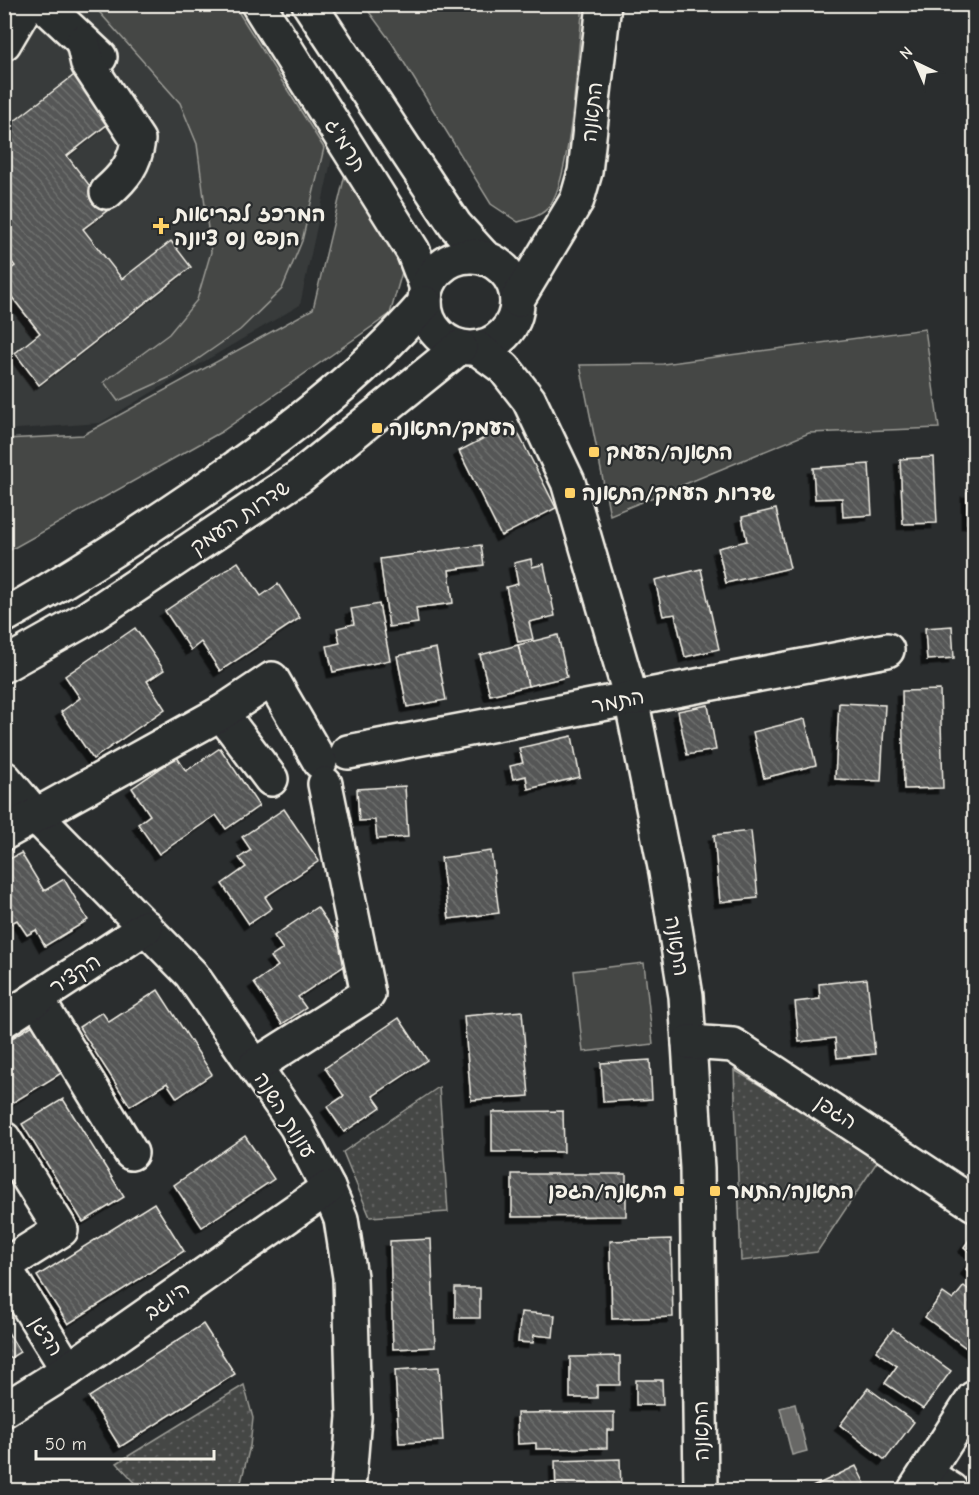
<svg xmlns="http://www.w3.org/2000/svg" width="979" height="1495" font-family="'Comic Neue','Playpen Sans Hebrew',sans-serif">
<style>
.built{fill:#373a3a}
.grass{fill:#444645;stroke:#9c9c96;stroke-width:1.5}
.park{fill:url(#park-dots);stroke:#9c9c96;stroke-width:1.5}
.water{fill:#676866;stroke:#9f9f9a;stroke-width:1.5}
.building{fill:url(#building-back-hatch);stroke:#f4f1e8;stroke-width:1.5;filter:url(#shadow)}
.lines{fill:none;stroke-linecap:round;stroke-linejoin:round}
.minor-casing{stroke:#f4f1e8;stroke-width:38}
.minor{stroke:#2a2d2e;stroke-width:33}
.poi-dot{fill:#ffd166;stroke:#2a2d2e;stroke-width:2}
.labels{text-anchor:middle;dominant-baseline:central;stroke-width:4.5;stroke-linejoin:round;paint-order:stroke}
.street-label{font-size:21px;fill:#f4f1e8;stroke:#2a2d2e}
.poi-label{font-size:21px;font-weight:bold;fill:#f4f1e8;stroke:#2a2d2e;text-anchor:start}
</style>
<defs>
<pattern id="park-dots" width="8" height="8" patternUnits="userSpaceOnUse" patternTransform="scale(1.5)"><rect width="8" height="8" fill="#444645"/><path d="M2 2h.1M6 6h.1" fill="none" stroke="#606160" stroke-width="1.8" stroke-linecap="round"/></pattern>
<pattern id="building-back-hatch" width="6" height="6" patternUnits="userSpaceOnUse" patternTransform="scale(1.5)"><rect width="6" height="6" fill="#555756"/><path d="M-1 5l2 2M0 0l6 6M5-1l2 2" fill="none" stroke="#6e706e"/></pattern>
<filter id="shadow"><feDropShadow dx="-5.5" dy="5.5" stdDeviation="0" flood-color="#0009"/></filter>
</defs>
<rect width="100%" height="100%" fill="#2a2d2e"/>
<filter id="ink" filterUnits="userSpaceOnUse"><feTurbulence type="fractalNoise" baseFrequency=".0167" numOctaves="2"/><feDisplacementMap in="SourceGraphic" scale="12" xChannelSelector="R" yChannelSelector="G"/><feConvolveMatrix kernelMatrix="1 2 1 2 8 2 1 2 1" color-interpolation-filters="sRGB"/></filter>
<g filter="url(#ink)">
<!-- built -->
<path class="built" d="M 5,5 L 236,5 L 334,148 L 300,305 L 100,423 L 5,430 Z"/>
<!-- grass -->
<g class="grass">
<path d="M 93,5 L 234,5 L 324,148 L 302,241 L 282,289 L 240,330 L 175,375 L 118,401 L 104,382 L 169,334 L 197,300 L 211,252 L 197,144 L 180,103 Z"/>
<path d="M 364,5 L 583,5 C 578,47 572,175 550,205 C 543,216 529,219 518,222 L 491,204 L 392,43 Z"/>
<path d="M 347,166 L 404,265 L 390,314 L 221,432 L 5,553 L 5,439 L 83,435 L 313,309 Z"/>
<path d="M 925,329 L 939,428 L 809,433 L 610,515 L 580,365 L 663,364 Z"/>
<path d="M 644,963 L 653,1044 L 583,1052 L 574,971 Z"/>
</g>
<!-- park -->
<g class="park">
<path d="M 734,1070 L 881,1156 L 817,1252 L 741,1261 Z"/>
<path d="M 439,1087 L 448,1212 L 370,1217 L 343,1152 Z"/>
<path d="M 244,1385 L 253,1418 L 250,1446 L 239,1490 L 142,1490 L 117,1463 Z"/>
</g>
<!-- water -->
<g class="water">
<path d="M 795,1404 L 807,1451 L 792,1455 L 780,1408 Z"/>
<rect x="476" y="1486" width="34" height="4"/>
</g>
<!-- building -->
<g class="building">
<path d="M 82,69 L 118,116 L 67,156 L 108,210 L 83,229 L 122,279 L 171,241 L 191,267 L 39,385 L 15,353 L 40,333 L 4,287 L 4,274 L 15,266 L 4,252 L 4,129 Z"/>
<path d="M 513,423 L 556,508 L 501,536 L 459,451 Z"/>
<path d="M 934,457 L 937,523 L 903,524 L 900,459 Z"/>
<path d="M 869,464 L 872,515 L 843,517 L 842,498 L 815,499 L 813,468 Z"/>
<rect x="967" y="492" width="7" height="31"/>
<path d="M 776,509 L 790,568 L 726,583 L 718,548 L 747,541 L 742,517 Z"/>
<path d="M 481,545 L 484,565 L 449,570 L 453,603 L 416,608 L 418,623 L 389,627 L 380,559 Z"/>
<path d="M 531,559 L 532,567 L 544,564 L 555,616 L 529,622 L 533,639 L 518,642 L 506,587 L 518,584 L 514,563 Z"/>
<path d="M 238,562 L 261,596 L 278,584 L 300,618 L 220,671 L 201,642 L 191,650 L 165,611 Z"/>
<path d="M 701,569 L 719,649 L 685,657 L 675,614 L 663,616 L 655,580 Z"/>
<path d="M 379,604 L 390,660 L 333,672 L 327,646 L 340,643 L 337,628 L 354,624 L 351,609 Z"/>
<path d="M 952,626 L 954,658 L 927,660 L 925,628 Z"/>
<path d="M 135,628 L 164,670 L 147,681 L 165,709 L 93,759 L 61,712 L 80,698 L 65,676 Z"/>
<path d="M 558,635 L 567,677 L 528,686 L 518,645 Z"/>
<path d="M 518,645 L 528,686 L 490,695 L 480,655 Z"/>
<path d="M 436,648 L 446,700 L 407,707 L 397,656 Z"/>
<path d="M 972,650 L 974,650 L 974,691 L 973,691 Z"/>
<path d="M 940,690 L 943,788 L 904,789 L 902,691 Z"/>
<path d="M 839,703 L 885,705 L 881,781 L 835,779 Z"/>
<path d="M 708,705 L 716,750 L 687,755 L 678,711 Z"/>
<path d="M 805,719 L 816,765 L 764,778 L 753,732 Z"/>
<path d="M 572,736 L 580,777 L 528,789 L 526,776 L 513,779 L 510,766 L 523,763 L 519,748 Z"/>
<path d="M 220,748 L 259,806 L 226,829 L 216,815 L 159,854 L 138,824 L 150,815 L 132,788 L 177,757 L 186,771 Z"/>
<path d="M 405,786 L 408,837 L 377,839 L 375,820 L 359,821 L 357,789 Z"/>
<path d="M 284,809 L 319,861 L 265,897 L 272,908 L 249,924 L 222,884 L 246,867 L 239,858 L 251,850 L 242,837 Z"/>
<path d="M 751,831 L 758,898 L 720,902 L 714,835 Z"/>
<path d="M 491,851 L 499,913 L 449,919 L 441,858 Z"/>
<path d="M 21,853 L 44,891 L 64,879 L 88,920 L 45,946 L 36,930 L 27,935 L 17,920 L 4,927 L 4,862 Z"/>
<path d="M 317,907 L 353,960 L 298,997 L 306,1008 L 282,1024 L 254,983 L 278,966 L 271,957 L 283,949 L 274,936 Z"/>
<path d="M 867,979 L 875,1054 L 837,1058 L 835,1038 L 799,1042 L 795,1002 L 820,999 L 819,984 Z"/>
<path d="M 158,990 L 212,1074 L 177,1098 L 167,1083 L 130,1106 L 79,1027 L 102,1012 L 109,1022 Z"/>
<path d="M 522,1011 L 529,1096 L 471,1100 L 464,1016 Z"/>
<path d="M 399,1018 L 427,1060 L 373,1096 L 381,1107 L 344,1132 L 327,1107 L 344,1096 L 325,1068 Z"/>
<path d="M 33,1025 L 63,1072 L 4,1108 L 4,1043 Z"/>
<path d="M 650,1060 L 652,1099 L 603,1102 L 601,1063 Z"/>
<path d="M 63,1099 L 124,1197 L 83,1222 L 22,1124 Z"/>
<path d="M 563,1111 L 564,1152 L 492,1152 L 492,1112 Z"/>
<path d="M 245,1136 L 274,1179 L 202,1227 L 174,1185 Z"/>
<path d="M 512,1174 L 626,1174 L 626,1216 L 512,1217 Z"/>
<path d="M 154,1203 L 184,1251 L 68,1324 L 37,1276 Z"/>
<path d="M 974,1233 L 974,1255 L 964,1247 Z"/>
<path d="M 431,1239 L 435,1347 L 393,1349 L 390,1241 Z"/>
<path d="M 671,1239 L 673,1317 L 612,1319 L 610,1241 Z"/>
<path d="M 974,1257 L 974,1276 L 966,1269 Z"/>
<path d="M 964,1286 L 974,1294 L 973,1353 L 925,1317 L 943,1293 L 953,1300 Z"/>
<rect x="455" y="1288" width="25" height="30"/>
<path d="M 521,1312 L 555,1315 L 553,1337 L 534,1335 L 533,1343 L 518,1342 Z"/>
<path d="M 203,1324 L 235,1374 L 120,1447 L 89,1397 Z"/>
<path d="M 4,1326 L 20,1352 L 4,1362 Z"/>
<path d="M 893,1329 L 951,1371 L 923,1409 L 885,1383 L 897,1366 L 876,1351 Z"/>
<path d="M 620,1356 L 620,1385 L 597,1385 L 597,1398 L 570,1398 L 570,1357 Z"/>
<path d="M 439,1367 L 443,1441 L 399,1443 L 395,1370 Z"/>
<path d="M 636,1380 L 662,1380 L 663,1405 L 636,1405 Z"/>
<path d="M 868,1388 L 914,1422 L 885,1460 L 840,1425 Z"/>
<path d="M 614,1412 L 614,1430 L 607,1430 L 607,1448 L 536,1449 L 536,1443 L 518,1444 L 517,1413 Z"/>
<path d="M 620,1459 L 621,1490 L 556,1490 L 555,1461 Z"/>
<path d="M 856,1466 L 868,1490 L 812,1490 L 810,1488 Z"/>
</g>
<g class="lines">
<defs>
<g id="minor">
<path d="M 43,4 L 100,57"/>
<path d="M 258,4 L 413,251 L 427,288"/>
<path d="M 309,4 L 455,225 L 485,258"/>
<path d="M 83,42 L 88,64 L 138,140 C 135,164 124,177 107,192"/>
<path d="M 4,43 L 27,4"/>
<circle cx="471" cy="302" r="46"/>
<path d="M 517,300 L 577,200 L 585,172 L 604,4"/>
<path d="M 477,348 L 504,368 L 529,400 L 568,482 L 631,698 L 666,872 L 686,996 L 697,1168 L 701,1490"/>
<path d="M 4,616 C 71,578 135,537 198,494 C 281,437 358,380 425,303"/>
<path d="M 4,665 L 86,619 L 299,477 L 460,347"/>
<path d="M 221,713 L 271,779"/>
<path d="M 348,752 L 887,650"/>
<path d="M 4,778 L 36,816 L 191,974 L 296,1126 L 328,1188 L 341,1219 L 350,1277 L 354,1417 L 348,1490"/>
<path d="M 4,833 L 221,713 L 272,679 L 320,762"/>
<path d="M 37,999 L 131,1153"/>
<path d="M 4,1020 L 146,927"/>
<path d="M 689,1042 L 733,1045 L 974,1204"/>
<path d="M 255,1066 L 368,994 L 325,784"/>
<path d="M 4,1139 L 61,1230 L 4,1266"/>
<path d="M 4,1273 L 11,1278 L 68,1370"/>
<path d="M 4,1410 L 68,1370 L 328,1188"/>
<path d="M 926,1474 L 951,1490"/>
<path d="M 915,1490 L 974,1398"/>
</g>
</defs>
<!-- minor casing -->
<use href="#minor" class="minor-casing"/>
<!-- minor -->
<use href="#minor" class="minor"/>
</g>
</g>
<!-- markers -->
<g class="poi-dot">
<path d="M158 217h6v6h6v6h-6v6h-6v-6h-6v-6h6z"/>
<rect x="371" y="422" width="12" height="12" rx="3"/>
<rect x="588" y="446" width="12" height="12" rx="3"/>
<rect x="564" y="487" width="12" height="12" rx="3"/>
<rect x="673" y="1185" width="12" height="12" rx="3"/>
<rect x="709" y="1185" width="12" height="12" rx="3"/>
</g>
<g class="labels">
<!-- street labels -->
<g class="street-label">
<text transform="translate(592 112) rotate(-84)">התאנה</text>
<text transform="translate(346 145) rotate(58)">תרמ"ג</text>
<text transform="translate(240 517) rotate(-34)">שדרות העמק</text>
<text transform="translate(618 701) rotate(-11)">התמר</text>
<text transform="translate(677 946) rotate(81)">התאנה</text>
<text transform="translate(75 974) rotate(-33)">הקציר</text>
<text transform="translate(836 1112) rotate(33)">הגפן</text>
<text transform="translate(285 1115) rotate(58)">עונות השנה</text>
<text transform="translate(167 1300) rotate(-35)">היוגב</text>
<text transform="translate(47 1336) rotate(58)">הדגן</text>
<text transform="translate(701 1431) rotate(-91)">התאנה</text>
</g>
<!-- poi labels -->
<g class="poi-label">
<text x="174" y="214">המרכז לבריאות<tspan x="174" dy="24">הנפש נס ציונה</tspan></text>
<text x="389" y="428">העמק/התאנה</text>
<text x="606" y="452">התאנה/העמק</text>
<text x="582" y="493">שדרות העמק/התאנה</text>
<text x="667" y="1191" text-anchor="end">התאנה/הגפן</text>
<text x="727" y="1191">התאנה/התמר</text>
</g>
</g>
<!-- margin -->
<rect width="979" height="1495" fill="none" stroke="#2a2d2e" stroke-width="24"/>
<rect x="12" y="12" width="955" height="1471" fill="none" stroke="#f4f1e8" stroke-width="2" filter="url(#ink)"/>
<!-- north arrow -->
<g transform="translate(916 63) rotate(316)" stroke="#2a2d2e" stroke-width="4.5" paint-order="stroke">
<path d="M0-4.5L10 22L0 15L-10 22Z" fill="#f4f1e8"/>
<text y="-9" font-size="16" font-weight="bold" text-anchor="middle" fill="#f4f1e8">N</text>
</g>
<!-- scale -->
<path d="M36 1450v9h178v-9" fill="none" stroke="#f4f1e8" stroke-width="3"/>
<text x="45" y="1450" font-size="18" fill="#f4f1e8" stroke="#2a2d2e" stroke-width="4.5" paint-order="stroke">50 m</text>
</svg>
